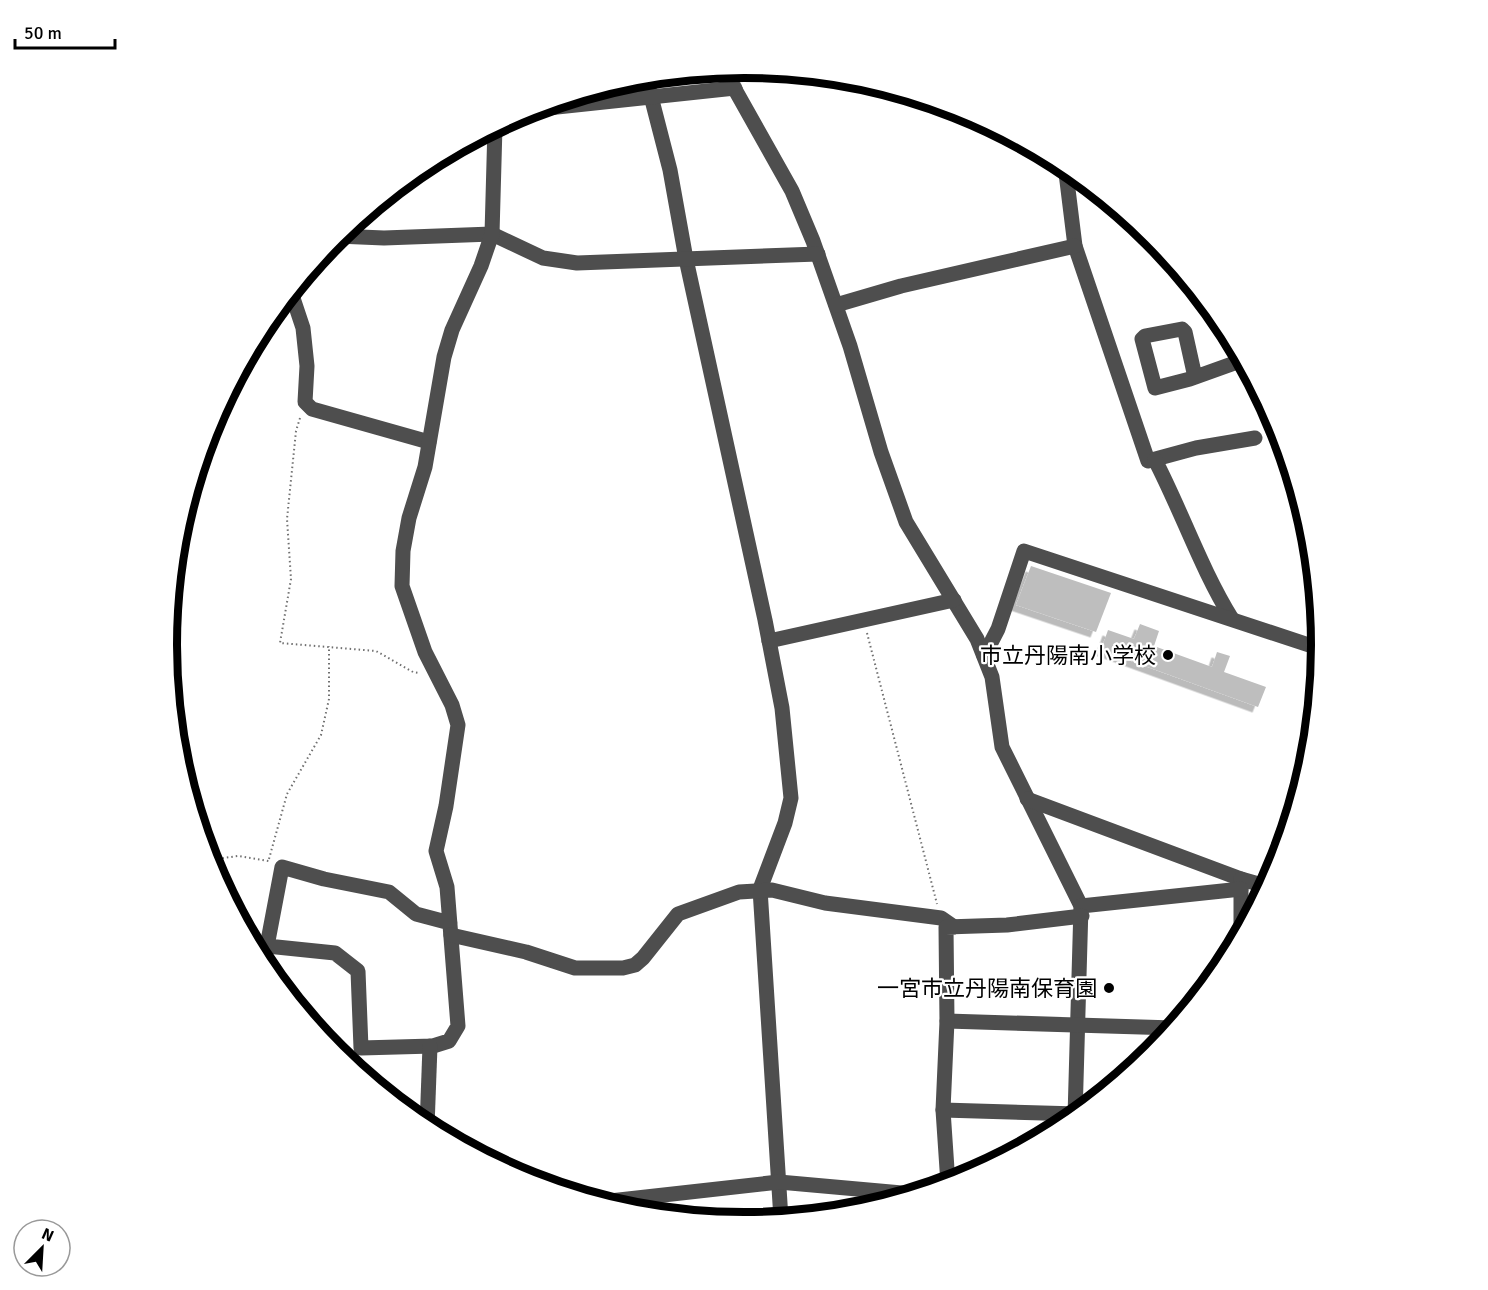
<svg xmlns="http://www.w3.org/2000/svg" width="1488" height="1290" font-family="Signika,'Noto Sans JP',sans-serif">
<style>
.building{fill:#bebebe;filter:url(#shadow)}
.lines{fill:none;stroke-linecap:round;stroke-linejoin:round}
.path{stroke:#707070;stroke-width:2;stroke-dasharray:1.5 3;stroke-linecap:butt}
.minor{stroke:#4e4e4e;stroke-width:15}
.poi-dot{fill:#000;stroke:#fff;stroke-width:2}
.labels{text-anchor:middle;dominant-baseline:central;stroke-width:4.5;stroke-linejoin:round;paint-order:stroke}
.poi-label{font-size:22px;fill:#000;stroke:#fff;text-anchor:end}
.rim{fill:none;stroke:#000;stroke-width:8}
</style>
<defs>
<filter id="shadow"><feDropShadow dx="-5.5" dy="5.5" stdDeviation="0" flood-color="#0004"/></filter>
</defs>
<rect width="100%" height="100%" fill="#fff"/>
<!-- building -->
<g class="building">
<path d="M 1031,566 L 1111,593 L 1096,632 L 1016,605 Z"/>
<path d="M 1140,624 L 1159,631 L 1154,646 L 1212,667 L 1217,652 L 1230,656 L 1224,672 L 1266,687 L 1258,707 L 1101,650 L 1108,630 L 1134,639 Z"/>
</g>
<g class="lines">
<!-- path -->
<g class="path">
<path d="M 300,418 L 296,431 L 287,519 L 291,579 L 280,643 L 376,651 L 413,672 L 419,673"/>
<path d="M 867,633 L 937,904"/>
<path d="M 269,859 L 287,794 L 321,735 L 329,699 L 329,646"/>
<path d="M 209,860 L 238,856 L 269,861"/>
</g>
<!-- minor -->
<g class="minor">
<path d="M 724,70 L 792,191 L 813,241 L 850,346 L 881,452 L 906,522 L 977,639 L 992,677 L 1002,747 L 1081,906 L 1075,1117"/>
<path d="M 646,77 L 670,170 L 686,259 L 765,620 L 782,708 L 791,798 L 785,823 L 760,889 L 781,1219"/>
<path d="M 529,110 L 735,88"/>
<path d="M 1065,165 L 1075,246 L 1148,461 L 1196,448 L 1255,438"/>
<path d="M 337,236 L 384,238 L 492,234 L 543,258 L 577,263 L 818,254"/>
<path d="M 291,292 L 303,328 L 307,366 L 305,402 L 312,409 L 429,442"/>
<path d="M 836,305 L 901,286 L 1075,246"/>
<path d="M 1195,377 L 1185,332 L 1182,329 L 1145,336 L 1142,339 L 1155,388 L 1190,379 L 1243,360"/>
<path d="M 1155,460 C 1182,512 1201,569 1232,619"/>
<path d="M 769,641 L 954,600"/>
<path d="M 984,656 L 998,629 L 1024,551 L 1321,649"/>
<path d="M 1027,799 L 1241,879 L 1241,935"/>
<path d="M 1241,879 L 1262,885 L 1269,882"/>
<path d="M 1081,906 L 1241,889"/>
<path d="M 450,923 L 416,914 L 389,892 L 324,879 L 282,867 L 267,946 L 335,953 L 358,971 L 361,1048 L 433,1046 L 449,1041 L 458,1026 L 447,887 L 436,851 L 446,806 L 458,725 L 452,705 L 425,652 L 402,586 L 403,551 L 409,518 L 425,467 L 444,357 L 452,330 L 481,266 L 492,234 L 495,126"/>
<path d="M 451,935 L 526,952 L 575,968 L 623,968 L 635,965 L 643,958 L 678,914 L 739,892 L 772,890 L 825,903 L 941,918 L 954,927"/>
<path d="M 947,1021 L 1174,1028"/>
<path d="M 943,1110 L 1078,1114"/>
<path d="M 427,1127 L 430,1046"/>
<path d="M 948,1184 L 943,1110 L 947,1021 L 946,927 L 1007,925 L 1082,916"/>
<path d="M 601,1202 L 779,1182 L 913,1194"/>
</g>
</g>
<!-- markers -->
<g class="poi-dot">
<circle cx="1168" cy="655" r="6"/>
<circle cx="1109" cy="988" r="6"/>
</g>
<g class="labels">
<!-- poi labels -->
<g class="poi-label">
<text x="1156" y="655">市立丹陽南小学校</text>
<text x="1097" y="988">一宮市立丹陽南保育園</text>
</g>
</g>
<!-- crop -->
<path d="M0 0H1488V1290H0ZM177 645a567 567 0 1 1 1134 0a567 567 0 1 1-1134 0Z" fill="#fff" fill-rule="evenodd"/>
<path class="rim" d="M177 645a567 567 0 1 1 1134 0a567 567 0 1 1-1134 0Z"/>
<!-- north arrow -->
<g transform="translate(42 1248) rotate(24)"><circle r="28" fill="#ffffff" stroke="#999999" stroke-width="1.5"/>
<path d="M0-4.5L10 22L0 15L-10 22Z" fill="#000000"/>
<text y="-9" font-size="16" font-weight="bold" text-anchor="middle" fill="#000000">N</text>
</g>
<!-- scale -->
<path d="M15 39v9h100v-9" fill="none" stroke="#000000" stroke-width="3"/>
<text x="24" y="39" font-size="18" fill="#000000" stroke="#ffffff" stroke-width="4.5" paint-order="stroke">50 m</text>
</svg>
